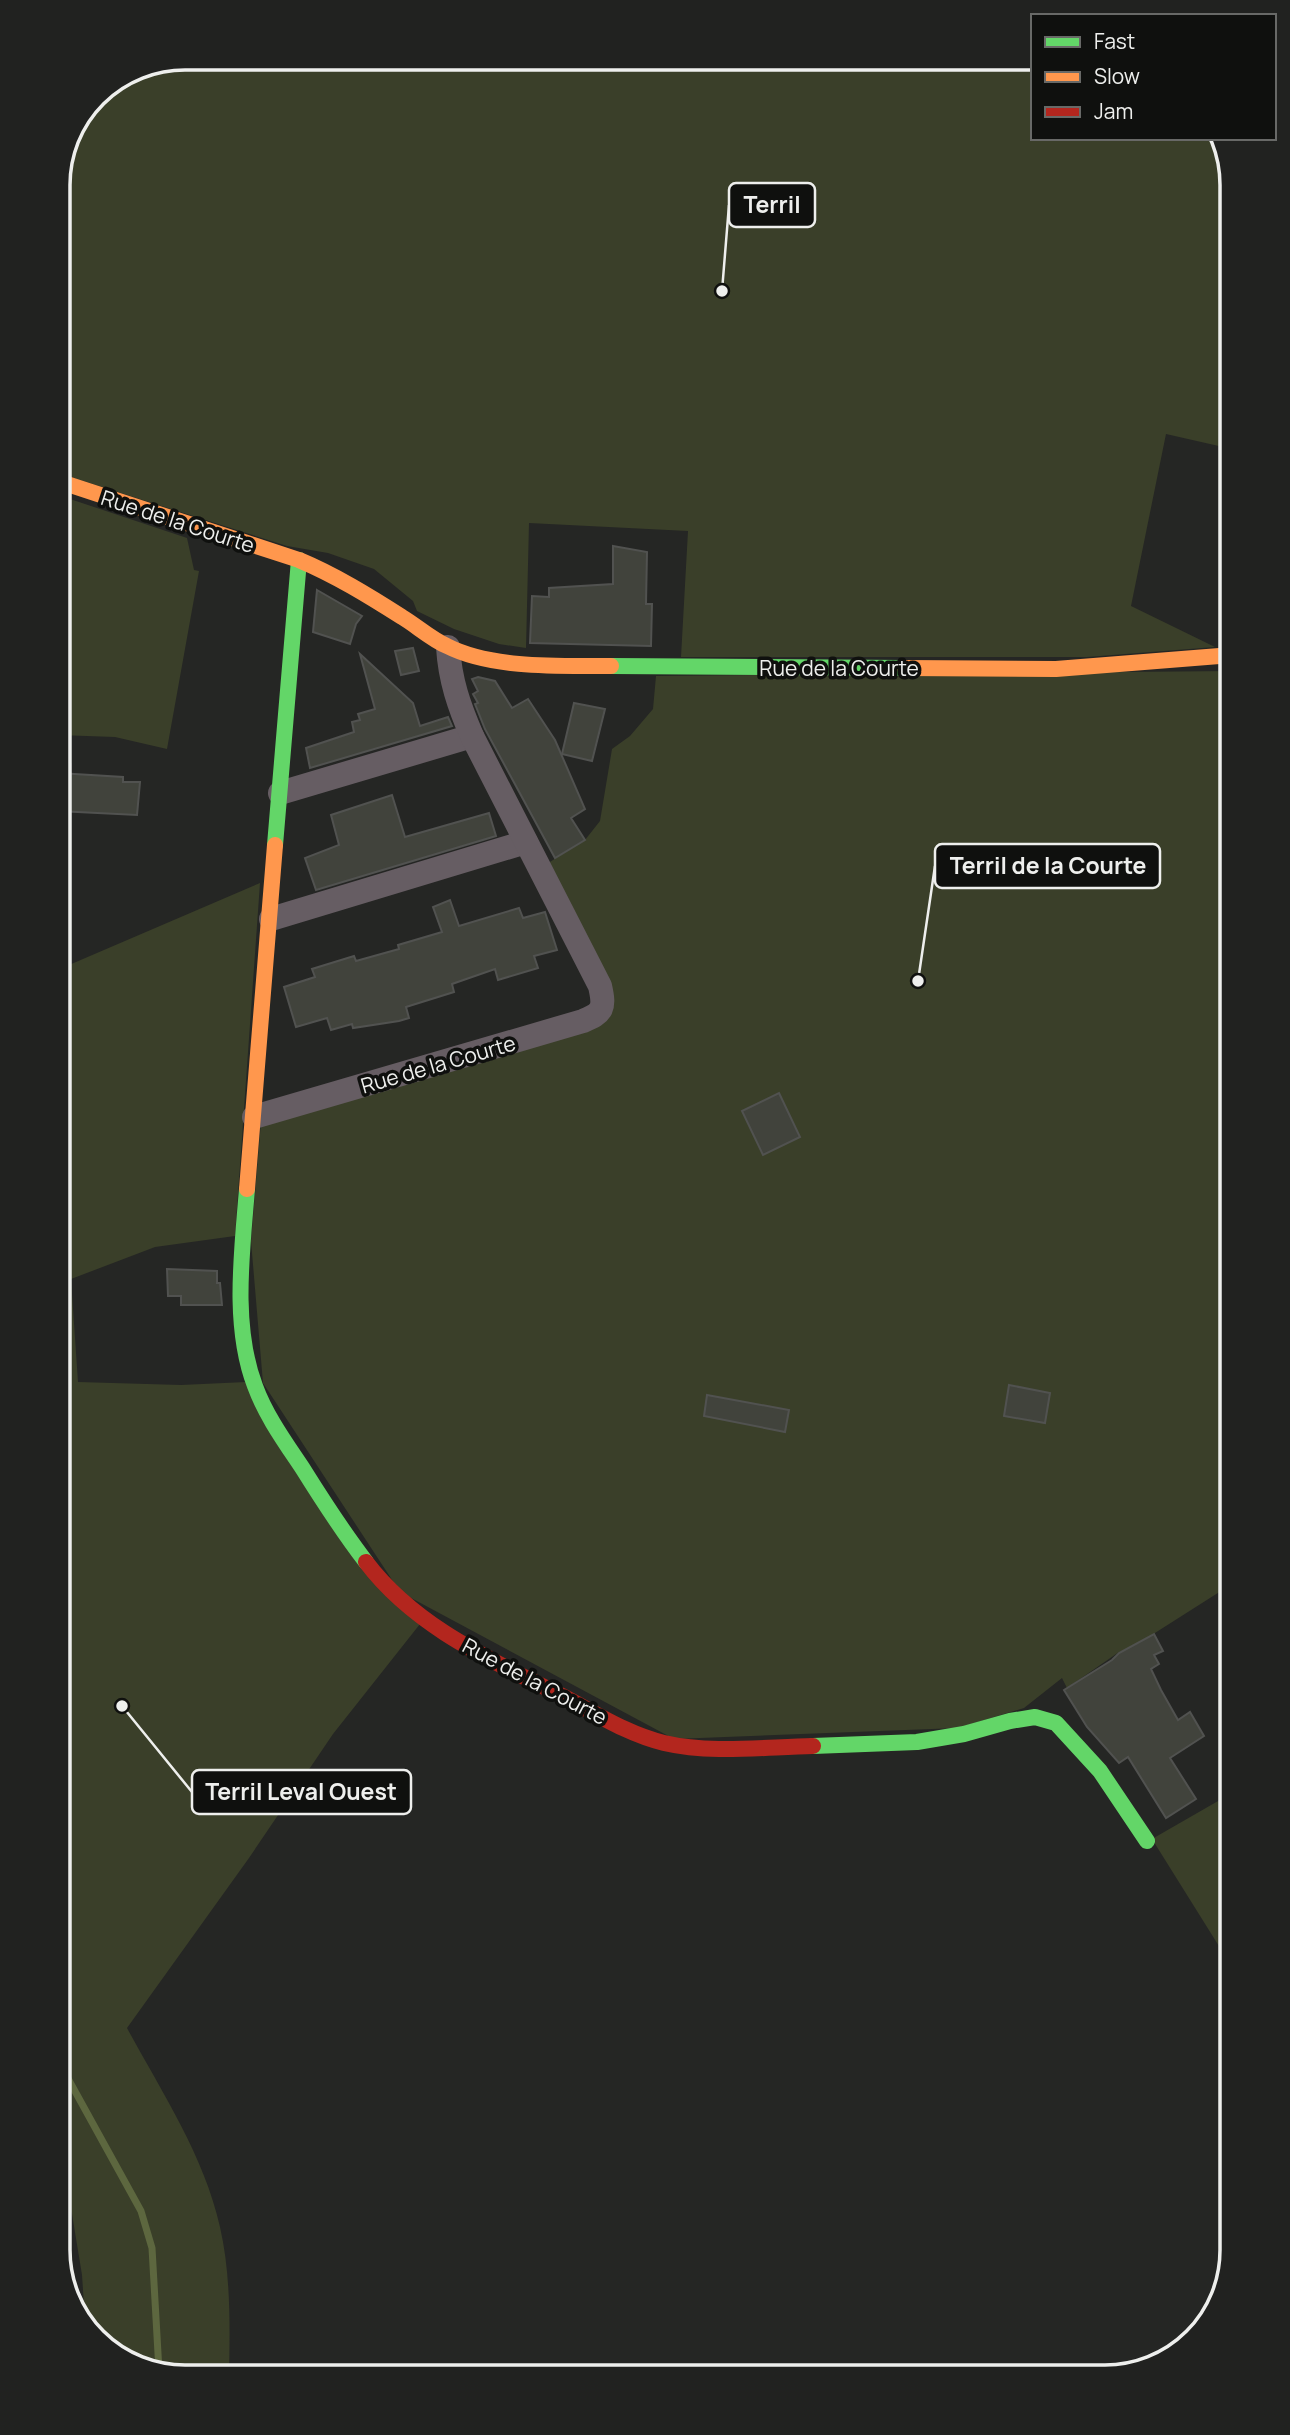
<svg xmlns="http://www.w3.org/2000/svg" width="1290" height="2435" font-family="Manrope,sans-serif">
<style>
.green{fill:#3a3f29}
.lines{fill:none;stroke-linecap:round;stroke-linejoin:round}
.stream{stroke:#5d673f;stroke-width:7}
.building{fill:#41433c;stroke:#515250;stroke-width:2}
.street{stroke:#665d63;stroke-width:24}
.fast{stroke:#63d668;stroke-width:16}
.slow{stroke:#ff974d;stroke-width:16}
.jam{stroke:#b3261e;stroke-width:16}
.labels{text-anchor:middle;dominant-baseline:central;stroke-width:7;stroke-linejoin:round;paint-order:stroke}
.street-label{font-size:21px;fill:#eeefed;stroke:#0f100e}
.rim{fill:none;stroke:#eeefed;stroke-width:3.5}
.leader{fill:none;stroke:#eeefed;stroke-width:2.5}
.callout-dot{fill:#eeefed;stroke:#0f100e;stroke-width:2.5}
.callout{fill:#0f100e;stroke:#eeefed;stroke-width:2.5}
.callout-label{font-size:23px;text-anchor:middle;font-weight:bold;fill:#eeefed}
</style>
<rect width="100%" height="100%" fill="#252624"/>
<!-- green -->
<g class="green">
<path d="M 185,58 L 1033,58 L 1033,138 L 1223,138 L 1232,185 L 1232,449 L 1166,434 L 1131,606 L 1215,647 L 1087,657 L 681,657 L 688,531 L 529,523 L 526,648 L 499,644 L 454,629 L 417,611 L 413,601 L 374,569 L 328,553 L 287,546 L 58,473 L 58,177 L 95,95 L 137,67 Z"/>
<path d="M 58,495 L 187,538 L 194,570 L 199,571 L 167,749 L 115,737 L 58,735 Z"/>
<path d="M 1232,671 L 1232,1584 L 1136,1645 L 1119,1652 L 1067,1688 L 1062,1678 L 1024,1708 L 958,1728 L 674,1739 L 400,1592 L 263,1383 L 251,1241 L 261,1122 L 603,1020 L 545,865 L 585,840 L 600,821 L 612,749 L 630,736 L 653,709 L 656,676 Z"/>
<path d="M 260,883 L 235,1236 L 155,1247 L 71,1279 L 78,1382 L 181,1385 L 246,1382 L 420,1624 L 333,1734 L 249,1858 L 127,2028 C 161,2091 204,2155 220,2227 C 231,2275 230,2328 229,2377 L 177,2377 L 114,2356 L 85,2320 L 82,2275 L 72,2214 L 58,2167 L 58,964 L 69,965 Z"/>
<path d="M 1232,1793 L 1232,1967 L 1152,1839 Z"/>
</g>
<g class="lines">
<!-- stream -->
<path class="stream" d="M 60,2064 L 141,2211 L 152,2248 L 159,2371"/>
</g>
<!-- building -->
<g class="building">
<path d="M 613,546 L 647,552 L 646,604 L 652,604 L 651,646 L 530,643 L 532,596 L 549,597 L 549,588 L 613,584 Z"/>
<path d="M 317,590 L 362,616 L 356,624 L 350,644 L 313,632 Z"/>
<path d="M 413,648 L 419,671 L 401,675 L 395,651 Z"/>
<path d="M 360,654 L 413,703 L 420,726 L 448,717 L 452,726 L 310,768 L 306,748 L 354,732 L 352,722 L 360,720 L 358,714 L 375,709 Z"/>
<path d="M 478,677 L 495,681 L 512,708 L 528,699 L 555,740 L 585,809 L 571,818 L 585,840 L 555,858 L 485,729 L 475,704 L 478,703 L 473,694 L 478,691 L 472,679 Z"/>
<path d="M 574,703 L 605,709 L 592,761 L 562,754 Z"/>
<path d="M 58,773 L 123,777 L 123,782 L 140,782 L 137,815 L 58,811 Z"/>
<path d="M 392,795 L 405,837 L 489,813 L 496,836 L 316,890 L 305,858 L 339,845 L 331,815 Z"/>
<path d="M 450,900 L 459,926 L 519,908 L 523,918 L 545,912 L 557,950 L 534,956 L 538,968 L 498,980 L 495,969 L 452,984 L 454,992 L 406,1007 L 409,1018 L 399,1021 L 353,1028 L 352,1024 L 331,1030 L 327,1018 L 296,1027 L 284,987 L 315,977 L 312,969 L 354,956 L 356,961 L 399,949 L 398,945 L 442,932 L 433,907 Z"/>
<path d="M 779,1093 L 800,1137 L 763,1155 L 742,1111 Z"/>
<path d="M 167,1269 L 217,1271 L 217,1283 L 220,1283 L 222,1305 L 181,1305 L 181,1296 L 168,1296 Z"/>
<path d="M 1009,1385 L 1050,1393 L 1045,1423 L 1004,1416 Z"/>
<path d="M 707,1395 L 789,1410 L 785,1432 L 704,1416 Z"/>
<path d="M 1154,1634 L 1163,1651 L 1154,1655 L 1159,1664 L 1151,1669 L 1161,1690 L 1178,1720 L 1190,1712 L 1204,1736 L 1170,1758 L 1196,1799 L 1166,1818 L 1128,1757 L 1119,1763 L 1087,1727 L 1064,1690 L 1112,1660 L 1119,1653 Z"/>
</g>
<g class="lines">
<!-- street -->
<g class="street">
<path d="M 280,793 L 472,736"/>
<path d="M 271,919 L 526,842"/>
<path d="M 254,1117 L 583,1021 C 603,1013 605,1008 600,986 L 472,736 C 459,706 450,680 448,647"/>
</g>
<!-- fast -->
<g class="fast">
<path d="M 611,666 L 905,668"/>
<path d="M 275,845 L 299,560"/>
<path d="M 247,1189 C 242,1252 232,1326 255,1386 C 266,1416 285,1442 303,1469 C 323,1501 343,1532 366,1562"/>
<path d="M 813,1746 L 917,1742 L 964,1734 L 1010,1721 L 1035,1717 L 1056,1723 L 1100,1771 L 1147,1841"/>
</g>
<!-- slow -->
<g class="slow">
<path d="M 58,481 L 299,560 C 335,575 369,596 402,617 C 417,626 431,639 447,646 C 492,669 562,666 611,666"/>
<path d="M 905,668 L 1056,669 L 1232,655"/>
<path d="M 247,1189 L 275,845"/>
</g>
<!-- jam -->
<path class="jam" d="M 366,1562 C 415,1627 491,1660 562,1696 C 595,1713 627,1734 664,1743 C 711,1754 764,1747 813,1746"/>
</g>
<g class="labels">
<!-- street labels -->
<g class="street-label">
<text transform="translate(178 521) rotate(18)">Rue de la Courte</text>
<text x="839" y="668">Rue de la Courte</text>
<text transform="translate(438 1064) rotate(-16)">Rue de la Courte</text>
<text transform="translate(535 1681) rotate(28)">Rue de la Courte</text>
</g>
</g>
<!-- crop -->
<path d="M0 0H1290V2435H0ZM185 70H1105A115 115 0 0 1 1220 185V2250A115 115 0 0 1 1105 2365H185A115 115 0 0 1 70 2250V185A115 115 0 0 1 185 70Z" fill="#212220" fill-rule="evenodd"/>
<path class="rim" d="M185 70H1105A115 115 0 0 1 1220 185V2250A115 115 0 0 1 1105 2365H185A115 115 0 0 1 70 2250V185A115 115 0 0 1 185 70Z"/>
<!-- callouts -->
<path class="leader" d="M722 291L729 205M918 981L935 866M122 1706L192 1792"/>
<g class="callout-dot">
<circle cx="722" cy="291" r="7"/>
<circle cx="918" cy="981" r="7"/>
<circle cx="122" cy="1706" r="7"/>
</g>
<g class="callout">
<rect x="729" y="183" width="86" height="44" rx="7"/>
<rect x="935" y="844" width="225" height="44" rx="7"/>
<rect x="192" y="1770" width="219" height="44" rx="7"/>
</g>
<g class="callout-label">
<text x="772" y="213">Terril</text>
<text x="1048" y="874">Terril de la Courte</text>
<text x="301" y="1800">Terril Leval Ouest</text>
</g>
<!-- legend -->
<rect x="1031" y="14" width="245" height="126" fill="#0f100e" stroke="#686967" stroke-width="2"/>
<rect x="1045" y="37" width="35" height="10" fill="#63d668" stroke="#686967" stroke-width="2"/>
<text x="1094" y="49" font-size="21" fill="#eeefed">Fast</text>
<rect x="1045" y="72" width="35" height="10" fill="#ff974d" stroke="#686967" stroke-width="2"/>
<text x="1094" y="84" font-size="21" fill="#eeefed">Slow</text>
<rect x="1045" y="107" width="35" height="10" fill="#b3261e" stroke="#686967" stroke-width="2"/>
<text x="1094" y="119" font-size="21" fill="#eeefed">Jam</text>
</svg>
